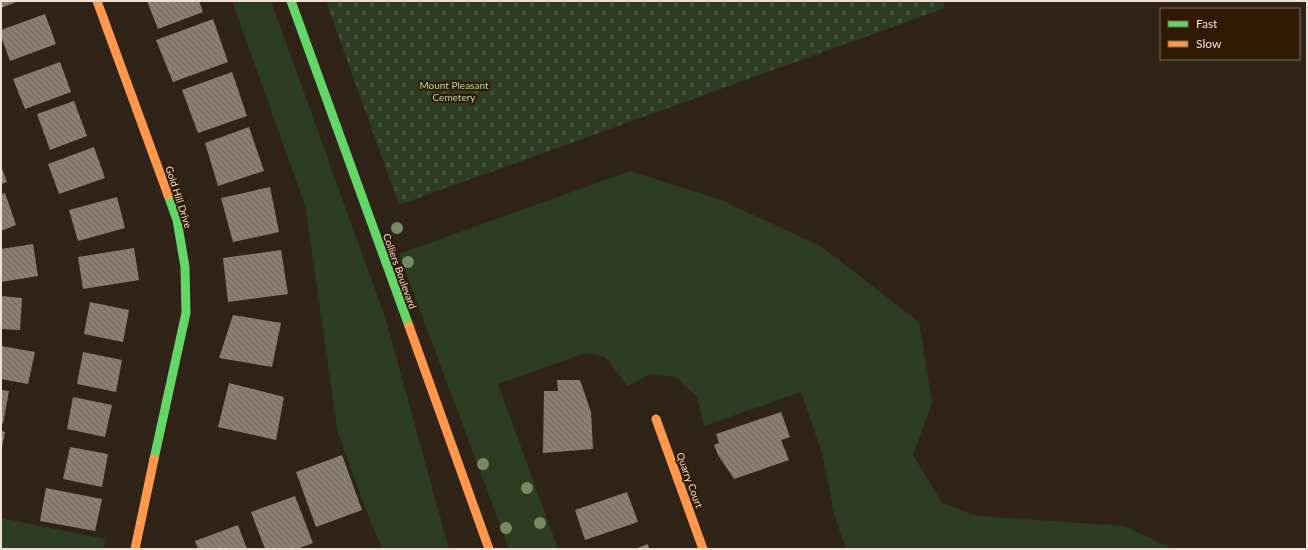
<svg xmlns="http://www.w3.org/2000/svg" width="1308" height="550" font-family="Lato,sans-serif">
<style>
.green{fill:#2d3d21}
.cemetery{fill:url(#cemetery-stones)}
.building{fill:url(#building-back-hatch)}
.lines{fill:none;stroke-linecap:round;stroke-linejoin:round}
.fast{stroke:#63d668;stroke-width:9}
.slow{stroke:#ff974d;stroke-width:9}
.tree{fill:#788a63}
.labels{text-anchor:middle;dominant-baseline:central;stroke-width:4;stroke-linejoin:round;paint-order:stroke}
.park-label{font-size:10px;fill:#b3dea0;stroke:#301a04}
.street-label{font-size:10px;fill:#f1e1d4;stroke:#301a04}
</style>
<defs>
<pattern id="cemetery-stones" width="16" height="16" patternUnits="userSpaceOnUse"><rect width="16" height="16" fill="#2d3d21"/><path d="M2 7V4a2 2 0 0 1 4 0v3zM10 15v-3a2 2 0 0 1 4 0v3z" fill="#425036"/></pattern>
<pattern id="building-back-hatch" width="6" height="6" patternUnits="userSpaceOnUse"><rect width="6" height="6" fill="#8b7e72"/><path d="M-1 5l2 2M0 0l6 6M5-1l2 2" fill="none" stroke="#70675e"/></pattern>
</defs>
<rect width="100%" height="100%" fill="#302418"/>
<!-- green -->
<g class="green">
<path d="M 232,1 L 271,1 L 386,320 L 449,549 L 383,549 L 372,526 L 338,433 L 305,205 Z"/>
<path d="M 630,171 L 721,200 L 822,247 L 919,322 L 932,403 L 913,455 L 942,503 L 977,516 L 1124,526 L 1173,549 L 846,549 L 835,517 L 822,453 L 801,392 L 704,426 L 697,397 L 675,377 L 650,374 L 628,386 L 605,357 L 586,353 L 498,384 L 558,549 L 509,549 L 399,254 Z"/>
<path d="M 1,518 L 105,539 L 103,549 L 1,549 Z"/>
</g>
<!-- cemetery -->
<path class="cemetery" d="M 326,1 L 943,1 L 945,8 L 399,205 Z"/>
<!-- building -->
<g class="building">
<path d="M 1,1 L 19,1 L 1,8 Z"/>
<path d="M 147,1 L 199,1 L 203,12 L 158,29 Z"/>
<path d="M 45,14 L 56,44 L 10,61 L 1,36 L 1,30 Z"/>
<path d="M 213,19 L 228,62 L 173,82 L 156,40 Z"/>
<path d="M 60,62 L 71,92 L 25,109 L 13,79 Z"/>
<path d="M 232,72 L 247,116 L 198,133 L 182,90 Z"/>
<path d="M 74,101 L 87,136 L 50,150 L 37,114 Z"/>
<path d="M 249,127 L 264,171 L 218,186 L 205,143 Z"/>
<path d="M 94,147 L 105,178 L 59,194 L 48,164 Z"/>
<path d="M 1,166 L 7,182 L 1,184 Z"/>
<path d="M 270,187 L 279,232 L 233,242 L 221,198 Z"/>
<path d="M 5,193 L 16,225 L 1,231 L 1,194 Z"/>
<path d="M 117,197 L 125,228 L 78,241 L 69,210 Z"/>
<path d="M 33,244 L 38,276 L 1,282 L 1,249 Z"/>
<path d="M 134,248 L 139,280 L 83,289 L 78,257 Z"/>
<path d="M 281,250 L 288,294 L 228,302 L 223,258 Z"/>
<path d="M 1,296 L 22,298 L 20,330 L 1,329 Z"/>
<path d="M 90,302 L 129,310 L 123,342 L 84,334 Z"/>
<path d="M 233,315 L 281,323 L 272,367 L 219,358 Z"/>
<path d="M 1,346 L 35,352 L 28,384 L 1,379 Z"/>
<path d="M 83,352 L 122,360 L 116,392 L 77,384 Z"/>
<path d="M 557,380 L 580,380 L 591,412 L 593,449 L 543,453 L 544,391 L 558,391 Z"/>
<path d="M 229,383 L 284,397 L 276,440 L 218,427 Z"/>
<path d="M 1,390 L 9,391 L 3,424 L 1,423 Z"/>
<path d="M 73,397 L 112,405 L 105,437 L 67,429 Z"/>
<path d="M 781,412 L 790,437 L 781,440 L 789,460 L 734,479 L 718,455 L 714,445 L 719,443 L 716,434 Z"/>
<path d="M 1,431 L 5,432 L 2,447 L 1,447 Z"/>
<path d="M 70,447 L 108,454 L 102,487 L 63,479 Z"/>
<path d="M 342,455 L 362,510 L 316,527 L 296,472 Z"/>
<path d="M 46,488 L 102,499 L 95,531 L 40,521 Z"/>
<path d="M 627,492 L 638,522 L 585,540 L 575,510 Z"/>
<path d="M 295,496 L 313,543 L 297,549 L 265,549 L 251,512 Z"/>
<path d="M 238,525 L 247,549 L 198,549 L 195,541 Z"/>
<path d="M 648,544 L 649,549 L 635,549 Z"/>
</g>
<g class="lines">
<!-- fast -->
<g class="fast">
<path d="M 291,1 L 409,326"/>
<path d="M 154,459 L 186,313 L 185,267 L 177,220 L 168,195"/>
</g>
<!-- slow -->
<g class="slow">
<path d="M 97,1 L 168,195"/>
<path d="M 409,326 L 489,549"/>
<path d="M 656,419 L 703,549"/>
<path d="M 135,549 L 154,459"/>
</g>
</g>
<!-- trees -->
<g class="tree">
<circle cx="397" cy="228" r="6"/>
<circle cx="408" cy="262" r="6"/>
<circle cx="483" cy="464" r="6"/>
<circle cx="527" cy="488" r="6"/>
<circle cx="540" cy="523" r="6"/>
<circle cx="506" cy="528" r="6"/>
</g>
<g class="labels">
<!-- park labels -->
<g class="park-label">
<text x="454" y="85">Mount Pleasant<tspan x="454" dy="12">Cemetery</tspan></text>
</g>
<!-- street labels -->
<g class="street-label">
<text transform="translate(179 197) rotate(72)">Gold Hill Drive</text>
<text transform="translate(400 271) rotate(70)">Colliers Boulevard</text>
<text transform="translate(690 480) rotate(70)">Quarry Court</text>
</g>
</g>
<!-- border -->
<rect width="1308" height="550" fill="none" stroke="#f1e1d4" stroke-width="4"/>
<!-- legend -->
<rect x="1160" y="8" width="140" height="52" fill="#301a04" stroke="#7d6a57"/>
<rect x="1168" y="21" width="20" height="6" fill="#63d668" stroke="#7d6a57"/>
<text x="1196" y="28" font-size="12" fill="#f1e1d4">Fast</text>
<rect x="1168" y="41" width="20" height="6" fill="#ff974d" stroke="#7d6a57"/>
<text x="1196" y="48" font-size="12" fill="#f1e1d4">Slow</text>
</svg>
